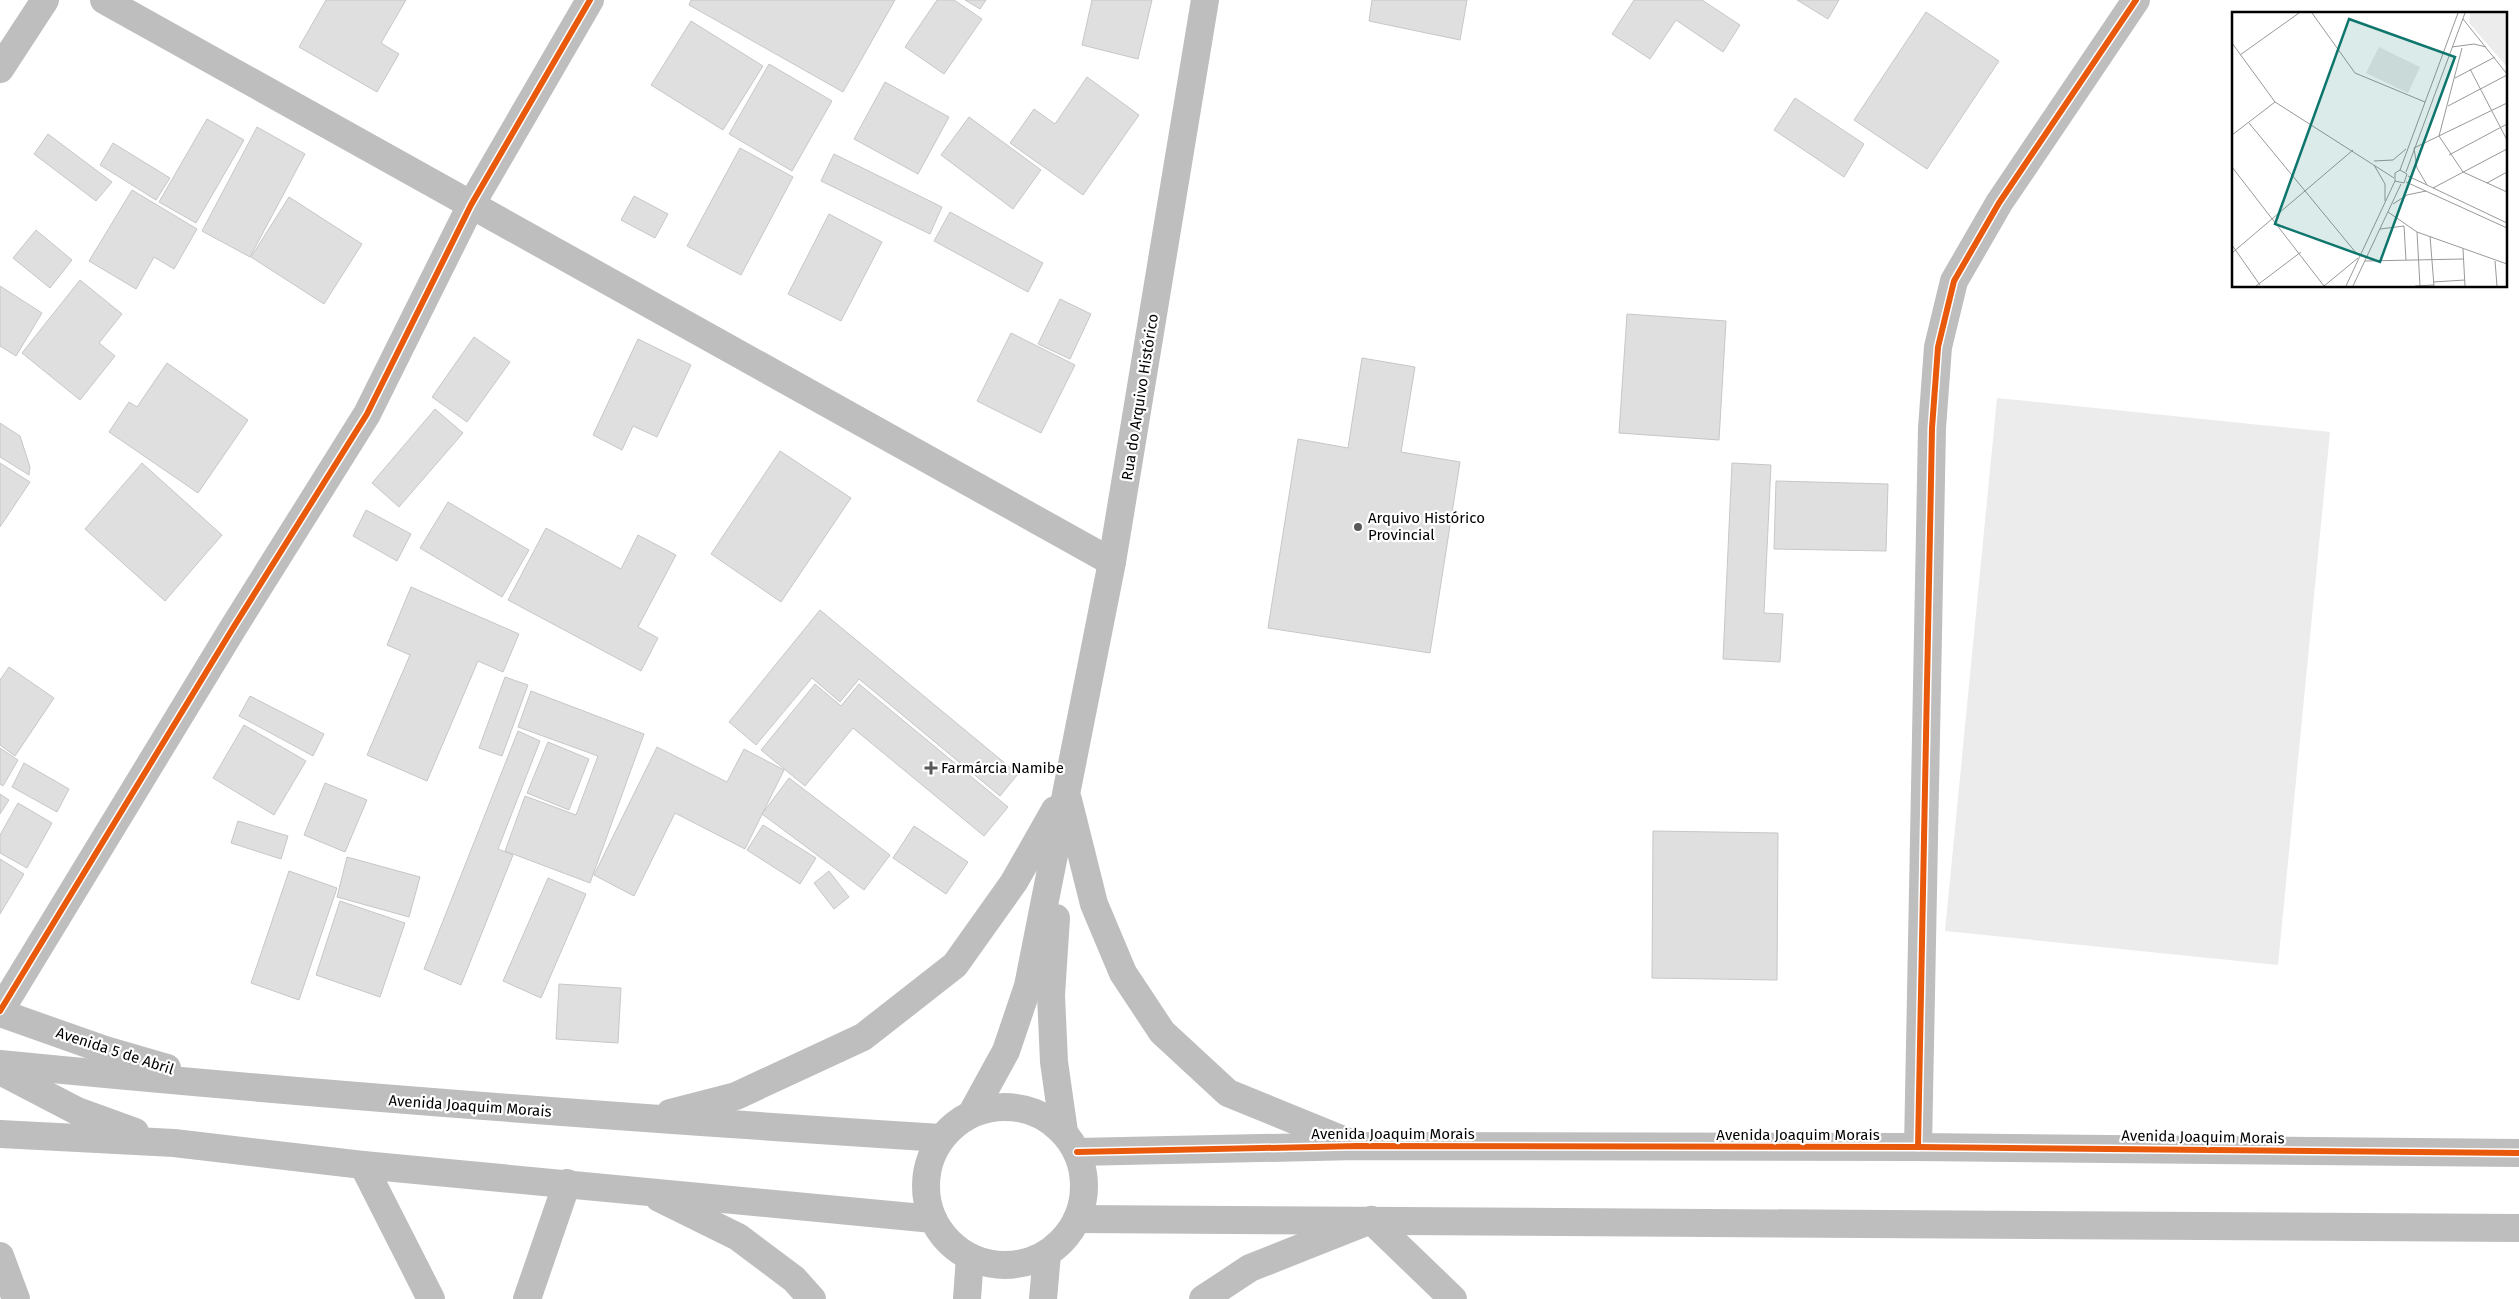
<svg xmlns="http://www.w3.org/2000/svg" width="2519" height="1299" font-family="'Fira Sans',sans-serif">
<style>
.green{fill:#ececec}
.building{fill:#dfdfdf;stroke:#c7c7c7}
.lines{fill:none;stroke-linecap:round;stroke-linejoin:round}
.minor{stroke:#bebebe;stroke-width:28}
.cycleway-casing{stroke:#fff;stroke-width:9}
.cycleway{stroke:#e8590c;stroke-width:6}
.poi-dot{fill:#595959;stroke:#fff;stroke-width:2}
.labels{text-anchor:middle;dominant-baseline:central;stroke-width:4.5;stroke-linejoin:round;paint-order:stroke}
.street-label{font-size:15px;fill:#000;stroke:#fff}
.poi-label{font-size:15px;fill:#000;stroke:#fff;text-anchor:start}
.inset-road{fill:none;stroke:#999;stroke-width:1}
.view{fill:#0f766e;fill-opacity:0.15;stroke:#0f766e;stroke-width:2.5}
.inset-edge{fill:none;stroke:#000;stroke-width:2.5}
</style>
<rect width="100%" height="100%" fill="#fff"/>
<!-- green -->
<path class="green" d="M 1997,398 L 2330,432 L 2278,965 L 1945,931 Z"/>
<!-- building -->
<g class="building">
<path d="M 326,0 L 406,0 L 381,43 L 399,54 L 377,92 L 299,47 Z"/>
<path d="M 691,0 L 895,0 L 843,92 L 689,5 Z"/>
<path d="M 937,0 L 954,0 L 982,19 L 944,74 L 905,47 Z"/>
<path d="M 965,0 L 986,0 L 980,9 Z"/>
<path d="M 1092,0 L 1152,0 L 1138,59 L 1082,45 Z"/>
<path d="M 1372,0 L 1467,0 L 1460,40 L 1369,21 Z"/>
<path d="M 1634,0 L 1702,0 L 1740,25 L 1723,52 L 1676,20 L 1650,59 L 1612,34 Z"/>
<path d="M 1797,0 L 1839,0 L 1828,19 Z"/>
<path d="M 1926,12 L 1999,61 L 1927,169 L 1854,120 Z"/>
<path d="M 691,21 L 763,66 L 723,130 L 651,85 Z"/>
<path d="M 769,64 L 832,101 L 792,171 L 729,134 Z"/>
<path d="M 1087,77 L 1139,115 L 1083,195 L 1010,143 L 1034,109 L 1055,124 Z"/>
<path d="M 885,82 L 949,117 L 918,174 L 854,139 Z"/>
<path d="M 1795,98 L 1864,144 L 1844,177 L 1774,130 Z"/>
<path d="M 969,117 L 1041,170 L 1013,209 L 941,155 Z"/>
<path d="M 207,119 L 244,140 L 196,223 L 159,202 Z"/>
<path d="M 257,127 L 305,154 L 250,257 L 202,231 Z"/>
<path d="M 48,134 L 112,182 L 96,201 L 34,154 Z"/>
<path d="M 113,143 L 170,178 L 156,200 L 100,165 Z"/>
<path d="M 740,148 L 793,177 L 741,275 L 687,246 Z"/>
<path d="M 834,154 L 942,207 L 930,234 L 821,181 Z"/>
<path d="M 132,190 L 197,229 L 174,269 L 154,257 L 136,289 L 89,261 Z"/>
<path d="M 634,196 L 668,214 L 655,238 L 621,220 Z"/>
<path d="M 289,197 L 362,244 L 324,304 L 251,257 Z"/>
<path d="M 950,212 L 1043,263 L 1028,292 L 934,241 Z"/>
<path d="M 829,214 L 882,242 L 841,321 L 788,294 Z"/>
<path d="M 36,230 L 72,260 L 50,288 L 13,258 Z"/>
<path d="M 80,280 L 122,314 L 99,343 L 115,356 L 80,400 L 22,353 Z"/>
<path d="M 0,286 L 42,313 L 16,356 L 0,346 Z"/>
<path d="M 1060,299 L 1091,314 L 1070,359 L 1038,344 Z"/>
<path d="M 1627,314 L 1726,321 L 1719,440 L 1619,433 Z"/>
<path d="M 1011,333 L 1075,365 L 1041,433 L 977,401 Z"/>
<path d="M 474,337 L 510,362 L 467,422 L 432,397 Z"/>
<path d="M 638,339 L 691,365 L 657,437 L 633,426 L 622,450 L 593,435 Z"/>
<path d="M 1362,358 L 1415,367 L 1401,452 L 1460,462 L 1430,653 L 1268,628 L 1298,439 L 1348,448 Z"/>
<path d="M 167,363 L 248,420 L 198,493 L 109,432 L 129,402 L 137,407 Z"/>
<path d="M 435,409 L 463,433 L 399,507 L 372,483 Z"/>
<path d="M 0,423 L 20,436 L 30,467 L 29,475 L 0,457 Z"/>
<path d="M 780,451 L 851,498 L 781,602 L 711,554 Z"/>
<path d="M 0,463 L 30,482 L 0,527 Z"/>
<path d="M 142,463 L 222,535 L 165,601 L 85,529 Z"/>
<path d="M 1732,463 L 1771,465 L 1764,613 L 1783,614 L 1780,662 L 1723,659 Z"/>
<path d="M 1776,481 L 1888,484 L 1886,551 L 1774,549 Z"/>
<path d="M 448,502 L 529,550 L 502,597 L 420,548 Z"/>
<path d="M 366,510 L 411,534 L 397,561 L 353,536 Z"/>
<path d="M 546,528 L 621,569 L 638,535 L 676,555 L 638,627 L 658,638 L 641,671 L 508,600 Z"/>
<path d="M 411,587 L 519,634 L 503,672 L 478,661 L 427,781 L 367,755 L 410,655 L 387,645 Z"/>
<path d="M 820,610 L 1018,774 L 1000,796 L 859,679 L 840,702 L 812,678 L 756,745 L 729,722 Z"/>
<path d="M 9,667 L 54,698 L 15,756 L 0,745 L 0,680 Z"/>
<path d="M 505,677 L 528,685 L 502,756 L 479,748 Z"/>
<path d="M 815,684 L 841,706 L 859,684 L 1008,807 L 984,836 L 853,728 L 805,786 L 761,750 Z"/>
<path d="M 531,691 L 644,734 L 590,883 L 505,851 L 525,796 L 576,815 L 598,756 L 518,727 Z"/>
<path d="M 250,696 L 324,734 L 313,756 L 239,716 Z"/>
<path d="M 244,725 L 306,761 L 274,815 L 213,778 Z"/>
<path d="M 518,731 L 540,741 L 498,849 L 513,855 L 461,985 L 424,969 Z"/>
<path d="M 548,742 L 589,759 L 569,810 L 527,793 Z"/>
<path d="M 657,747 L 727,782 L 744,749 L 784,770 L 745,849 L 675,813 L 634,896 L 594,875 Z"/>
<path d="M 0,748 L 18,760 L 3,786 L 0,784 Z"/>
<path d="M 24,763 L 69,789 L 57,812 L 12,787 Z"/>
<path d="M 789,778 L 890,855 L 864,890 L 762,814 Z"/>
<path d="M 325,783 L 367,800 L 345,852 L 304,835 Z"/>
<path d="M 0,794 L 9,800 L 0,814 Z"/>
<path d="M 18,803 L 52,823 L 27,868 L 0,853 L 0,835 Z"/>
<path d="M 238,821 L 288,836 L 281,859 L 231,843 Z"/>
<path d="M 763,825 L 816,858 L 800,884 L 747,850 Z"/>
<path d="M 914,826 L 968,862 L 946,894 L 893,858 Z"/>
<path d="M 1653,831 L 1778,833 L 1777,980 L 1652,978 Z"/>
<path d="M 347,857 L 420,877 L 409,917 L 337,897 Z"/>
<path d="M 0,859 L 24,874 L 0,914 Z"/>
<path d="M 289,871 L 337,888 L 299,1000 L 251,983 Z"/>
<path d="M 829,871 L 849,897 L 834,909 L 814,883 Z"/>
<path d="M 548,878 L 586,894 L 541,998 L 503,981 Z"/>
<path d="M 340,901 L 405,923 L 380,997 L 316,975 Z"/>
<path d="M 559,984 L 621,988 L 618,1043 L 556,1039 Z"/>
</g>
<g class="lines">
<!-- minor -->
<g class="minor">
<path d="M 104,0 L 1112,562"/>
<path d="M 0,69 L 45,0"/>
<path d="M 1068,800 L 1094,904 L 1123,973 L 1162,1032 L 1228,1093 L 1348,1142"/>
<path d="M 1056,918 L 1051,995 L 1054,1062 L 1064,1132"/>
<path d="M 0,1011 L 233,628 L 367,414 L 471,205 L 590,0"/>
<path d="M 0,1013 L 105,1050 L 167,1068"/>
<path d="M 0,1064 C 313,1095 627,1118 941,1138"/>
<path d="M 0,1071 L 77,1111 L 135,1132"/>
<circle cx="1005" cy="1186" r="79"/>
<path d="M 670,1113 L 736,1096 L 863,1037 L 955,965 L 1014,882 L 1055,810"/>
<path d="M 972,1113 L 1006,1051 L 1028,986 L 1112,562 L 1205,0"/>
<path d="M 0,1134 L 174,1143 L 363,1165 L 933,1219"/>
<path d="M 1918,1147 L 1932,428 L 1938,347 L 1954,281 L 1999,203 L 2136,0"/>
<path d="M 1077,1152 L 1358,1146 L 1918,1147 L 2519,1153"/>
<path d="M 363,1165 L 431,1299"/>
<path d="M 659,1198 L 738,1237 L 794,1279 L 812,1299"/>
<path d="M 1077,1219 L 2519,1228"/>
<path d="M 0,1256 L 16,1299"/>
<path d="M 527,1299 L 567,1183"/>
<path d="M 967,1299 L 970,1257"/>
<path d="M 1043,1299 L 1047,1254"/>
<path d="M 1203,1299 L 1250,1268 L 1371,1220 L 1453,1299"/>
</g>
<defs>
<g id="cycleway">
<path d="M 0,1011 L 233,628 L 367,414 L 471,205 L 590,0"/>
<path d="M 1918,1147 L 1932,428 L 1938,347 L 1954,281 L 1999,203 L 2136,0"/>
<path d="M 1077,1152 L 1358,1146 L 1918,1147 L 2519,1153"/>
</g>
</defs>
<!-- cycleway casing -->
<use href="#cycleway" class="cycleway-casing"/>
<!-- cycleway -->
<use href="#cycleway" class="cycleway"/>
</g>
<!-- markers -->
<g class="poi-dot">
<circle cx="1358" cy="527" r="5"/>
<path d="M928.5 760.5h5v5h5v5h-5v5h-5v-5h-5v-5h5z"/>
</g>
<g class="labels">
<!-- street labels -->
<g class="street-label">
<text transform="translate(1140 397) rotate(-81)">Rua do Arquivo Histórico</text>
<text transform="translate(115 1051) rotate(18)">Avenida 5 de Abril</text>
<text transform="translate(470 1106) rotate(4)">Avenida Joaquim Morais</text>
<text x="1393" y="1134">Avenida Joaquim Morais</text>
<text x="1798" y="1135">Avenida Joaquim Morais</text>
<text transform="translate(2203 1137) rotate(1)">Avenida Joaquim Morais</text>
</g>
<!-- poi labels -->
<g class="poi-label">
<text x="1368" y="518">Arquivo Histórico<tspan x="1368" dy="17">Provincial</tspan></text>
<text x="941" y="768">Farmárcia Namibe</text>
</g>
</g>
<!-- overview -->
<g transform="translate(2232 12)">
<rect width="275" height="275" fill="#fff"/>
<path d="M 238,1 L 275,1 L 275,55 L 237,11 ZM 147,35 L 188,55 L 176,81 L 134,61 Z" fill="#ececec"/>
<path class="inset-road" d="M 80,1 L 123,61 L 193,90M 231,7 L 275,62M 0,31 L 43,90 L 162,166M 220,35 L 242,32 L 254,35M 230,36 L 207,124 L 231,160 L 275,180M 8,43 L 67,1M 238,57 L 275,128M 223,66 L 263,45M 216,94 L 275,63M 17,111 L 125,242M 0,123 L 43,90M 217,143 L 275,112M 142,149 L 161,148 L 174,137M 142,153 L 153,172 L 153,189M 0,155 L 92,274M 168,158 L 226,1M 174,160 L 233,1M 176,164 L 275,211M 174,170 L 275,216M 255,171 L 275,160M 195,173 L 185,156 L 182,136 L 275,91M 201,176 L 275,137M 161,192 L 175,183 L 194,179M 156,200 L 185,220 L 275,252M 172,214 L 174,248M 148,217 L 172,214M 185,220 L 188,274M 198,224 L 202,274M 0,233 L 28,273M 231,237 L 233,274M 0,241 L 121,138M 133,249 L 231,247M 263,249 L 265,274M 201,270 L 233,268M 24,274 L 69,240M 92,274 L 126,246M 114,274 L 163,169 L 163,161 L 168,158 L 175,162 L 172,171 L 163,169M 121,274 L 169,172M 183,274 L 202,273"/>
<path class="view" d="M 117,7 L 223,45 L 148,250 L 43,212 Z"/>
<rect width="275" height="275" class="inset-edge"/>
</g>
</svg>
